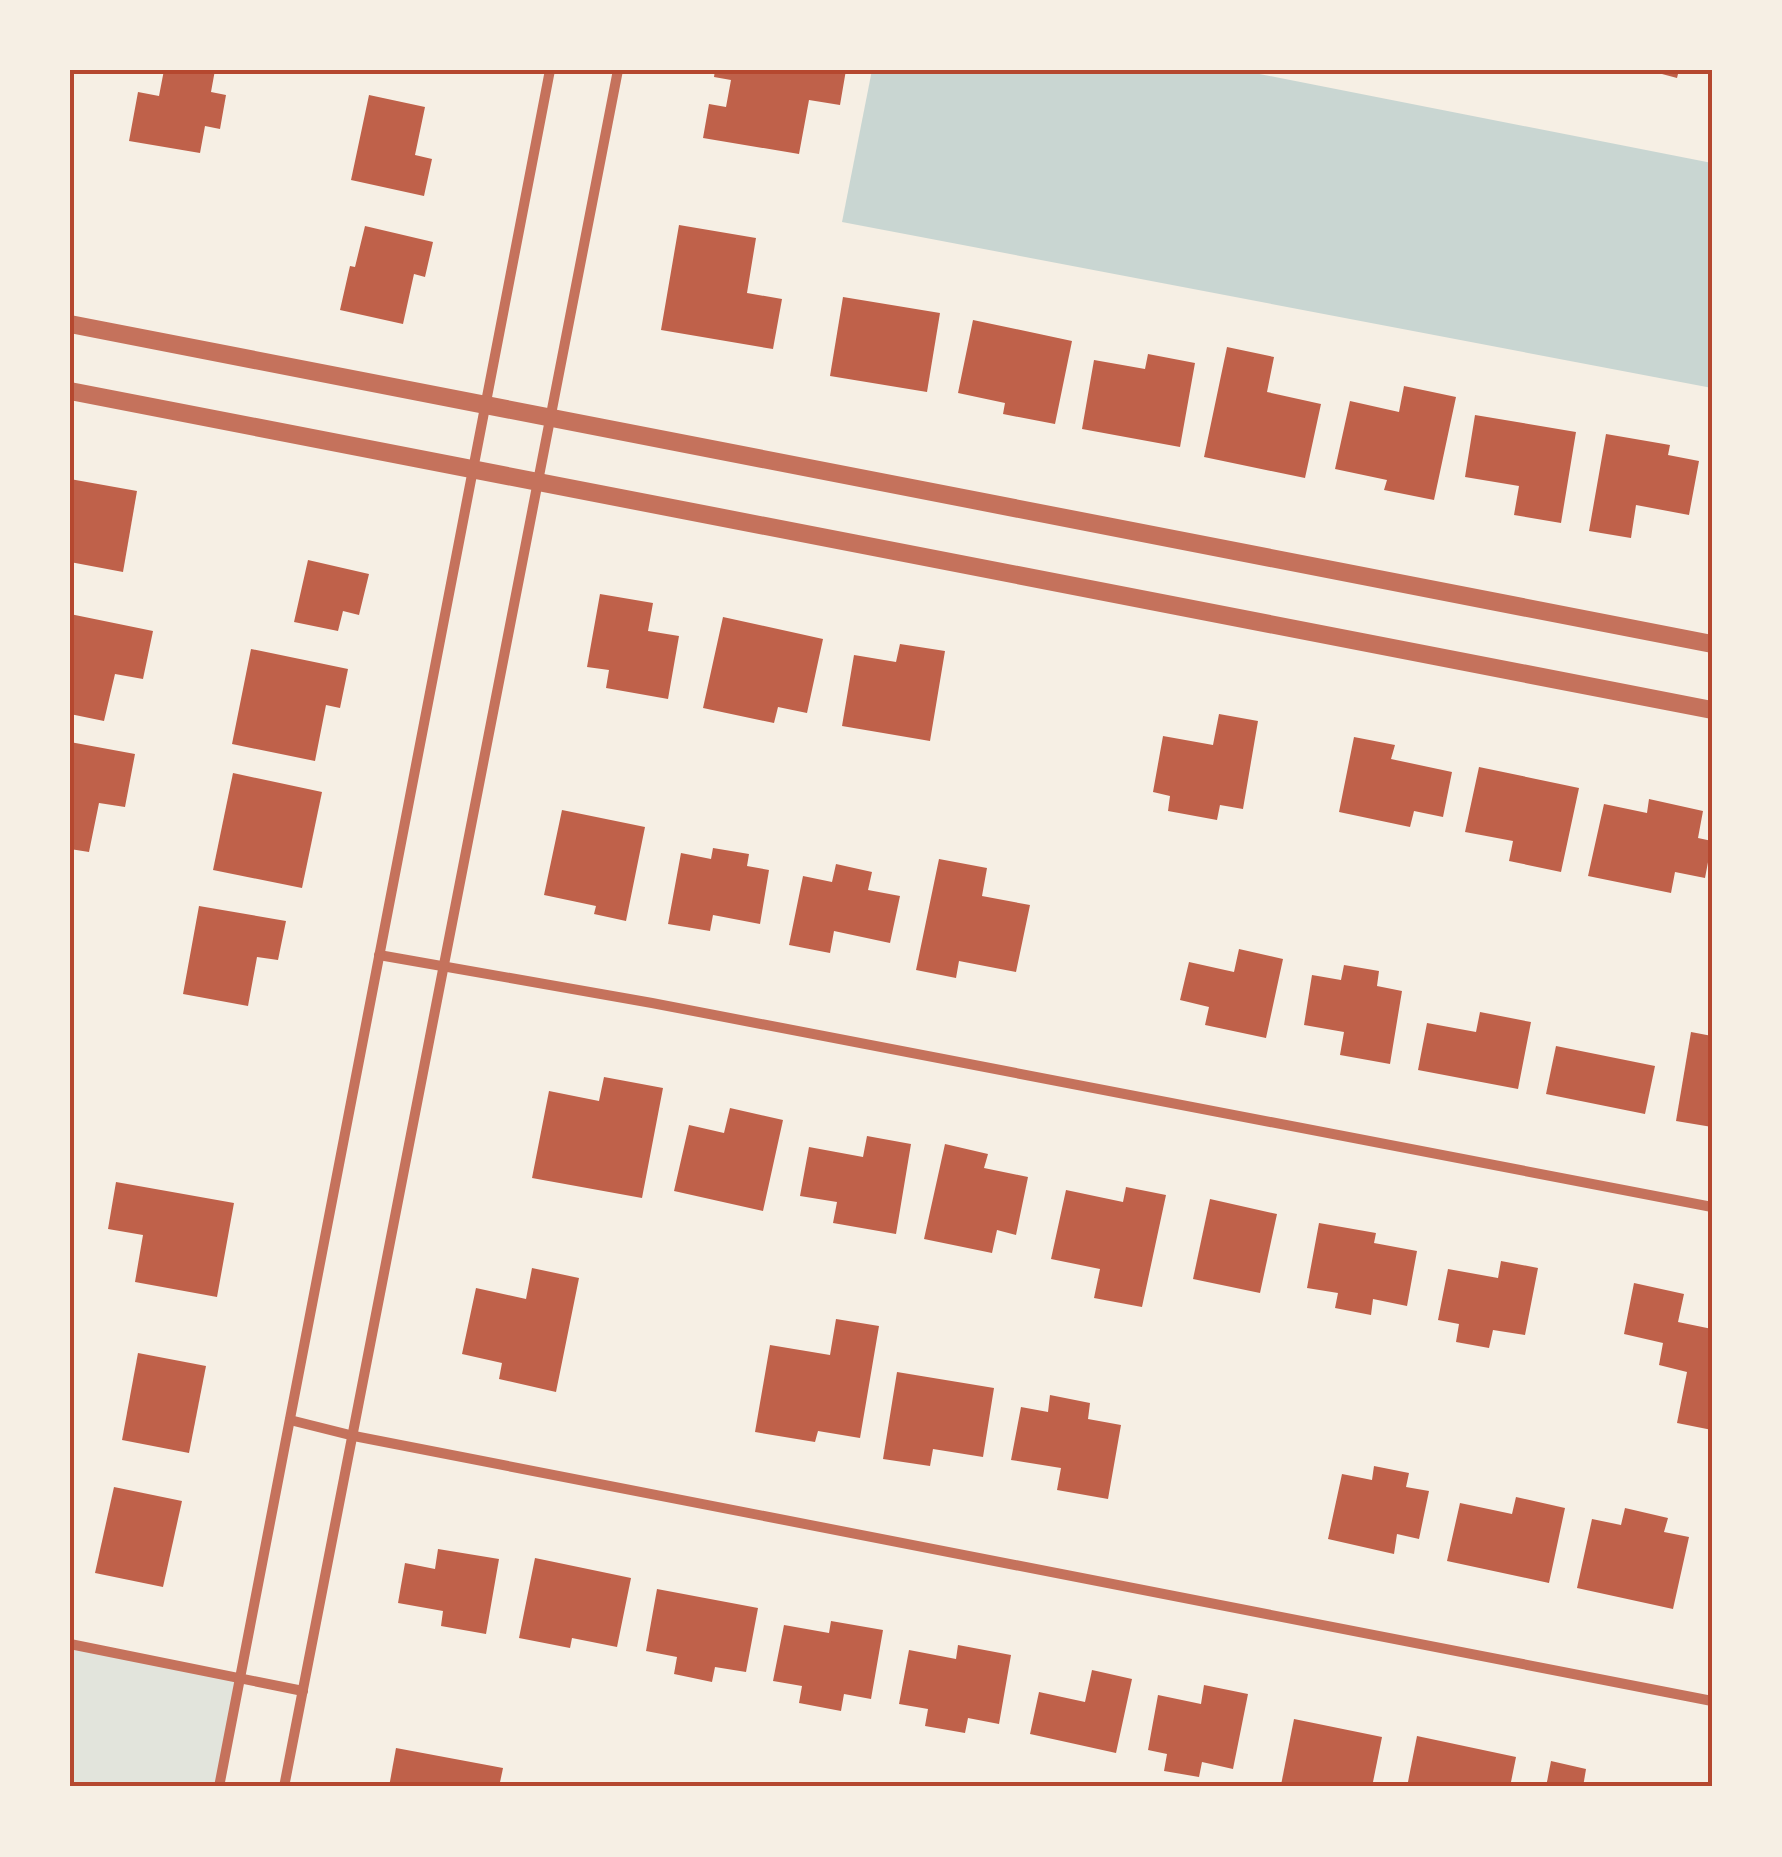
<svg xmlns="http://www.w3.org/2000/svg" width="1782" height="1857" font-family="Barlow,sans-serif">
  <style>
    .green { fill: #e2e4dc }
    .water { fill: #c9d6d2 }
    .building { fill: #bf614a }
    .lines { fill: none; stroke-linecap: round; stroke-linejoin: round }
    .minor { stroke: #c5725c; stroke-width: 10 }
    .tertiary { stroke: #c5725c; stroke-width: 18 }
    .neatline { fill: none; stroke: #b5482f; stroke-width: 4 }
  </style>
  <rect width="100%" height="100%" fill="#f6efe4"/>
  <path class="green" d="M70 1644 240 1678 218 1787H70Z"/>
  <path class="water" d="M872 70H1239L1712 163V388L842 222Z"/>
  <g class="building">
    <path d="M164 70H215L211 92 226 95 220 129 205 126 200 153 129 141 138 92 159 96Z"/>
    <path d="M715 70H846L840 105 809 100 799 154 703 138 709 104 726 107 731 80 714 77Z"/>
    <path d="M1647 70H1679L1677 78Z"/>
    <path d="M369 95 425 107 415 155 432 159 424 196 351 180Z"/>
    <path d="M679 225 756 238 747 293 782 299 773 349 661 330Z"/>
    <path d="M365 226 433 242 425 277 414 274 403 324 340 310 350 266 355 267Z"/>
    <path d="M843 297 940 313 927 392 830 376Z"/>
    <path d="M973 320 1072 341 1055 424 1003 414 1005 403 958 393Z"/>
    <path d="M1227 347 1274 357 1267 392 1321 404 1305 478 1204 457Z"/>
    <path d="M1148 354 1195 363 1180 447 1082 429 1094 360 1145 369Z"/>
    <path d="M1404 386 1456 397 1434 500 1384 490 1387 480 1335 469 1350 401 1399 412Z"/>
    <path d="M1475 415 1576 432 1561 523 1514 515 1519 486 1465 477Z"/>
    <path d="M1606 434 1670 445 1668 455 1699 461 1689 515 1636 505 1631 538 1589 531Z"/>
    <path d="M70 479 137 491 123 572 70 562Z"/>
    <path d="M308 560 369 574 359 615 343 611 338 631 294 622Z"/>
    <path d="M600 594 653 603 648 631 679 636 668 699 606 688 609 670 587 667Z"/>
    <path d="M70 614 153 631 143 679 115 674 104 721 70 714Z"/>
    <path d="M723 617 823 639 807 713 778 707 774 723 703 708Z"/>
    <path d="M900 644 945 651 930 741 842 726 854 655 896 662Z"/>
    <path d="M251 649 348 669 340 708 326 705 315 761 232 744Z"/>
    <path d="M1219 714 1258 721 1243 809 1220 805 1217 820 1168 811 1170 796 1153 792 1163 736 1213 745Z"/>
    <path d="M1354 737 1395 745 1391 759 1452 772 1443 817 1414 811 1410 827 1339 812Z"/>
    <path d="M70 742 135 754 125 807 99 803 89 852 70 849Z"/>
    <path d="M1479 767 1579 788 1561 872 1509 861 1513 841 1465 832Z"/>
    <path d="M233 773 322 792 302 888 213 870Z"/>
    <path d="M1649 799 1703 811 1698 838 1712 841 1705 878 1675 872 1671 893 1588 876 1604 804 1647 813Z"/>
    <path d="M562 810 645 827 626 921 594 914 596 906 544 895Z"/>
    <path d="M713 848 749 854 747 866 769 870 760 924 713 915 710 931 668 924 681 853 711 859Z"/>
    <path d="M939 859 987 868 982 896 1030 905 1016 972 959 961 956 978 916 970Z"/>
    <path d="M836 864 872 872 868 890 900 896 890 943 834 931 830 953 789 945 803 876 832 882Z"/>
    <path d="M199 906 286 921 278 960 257 957 248 1006 183 994Z"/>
    <path d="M1239 949 1283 959 1266 1038 1205 1025 1209 1007 1180 1000 1189 962 1234 972Z"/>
    <path d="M1344 965 1379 971 1377 986 1402 991 1390 1064 1340 1055 1344 1032 1304 1025 1312 975 1341 980Z"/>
    <path d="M1480 1012 1531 1022 1518 1089 1418 1070 1427 1023 1476 1032Z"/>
    <path d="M1691 1032 1712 1036V1127L1676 1121Z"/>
    <path d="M1556 1046 1655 1066 1645 1114 1546 1094Z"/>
    <path d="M604 1077 663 1088 642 1198 532 1178 549 1091 599 1101Z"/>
    <path d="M730 1108 783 1120 763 1211 674 1191 689 1125 724 1133Z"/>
    <path d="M867 1136 911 1144 896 1234 833 1223 837 1202 800 1196 809 1147 863 1157Z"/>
    <path d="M945 1144 988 1154 984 1168 1028 1177 1016 1235 997 1230 992 1253 924 1239Z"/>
    <path d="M116 1182 234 1203 217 1297 135 1282 143 1235 108 1229Z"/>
    <path d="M1126 1187 1166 1195 1142 1307 1094 1298 1100 1269 1051 1259 1066 1190 1123 1202Z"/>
    <path d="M1210 1199 1277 1214 1260 1293 1193 1279Z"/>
    <path d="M1319 1223 1376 1233 1374 1243 1417 1251 1407 1306 1373 1299 1371 1315 1335 1308 1338 1293 1307 1288Z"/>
    <path d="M1501 1261 1538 1268 1525 1335 1493 1330 1489 1348 1456 1342 1459 1324 1438 1320 1448 1269 1498 1278Z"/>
    <path d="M532 1268 579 1278 556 1392 499 1379 502 1363 462 1354 476 1288 526 1299Z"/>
    <path d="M1634 1283 1684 1294 1678 1322 1712 1329V1430L1677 1423 1687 1372 1659 1365 1663 1343 1624 1334Z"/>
    <path d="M836 1319 879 1326 860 1438 818 1431 815 1442 755 1432 770 1345 830 1355Z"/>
    <path d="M138 1353 206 1366 189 1453 122 1440Z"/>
    <path d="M897 1372 994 1388 983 1457 933 1449 930 1466 883 1459Z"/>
    <path d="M1050 1395 1090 1403 1088 1419 1121 1425 1108 1499 1057 1490 1061 1468 1011 1460 1021 1407 1048 1412Z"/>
    <path d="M1374 1466 1409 1473 1406 1487 1429 1491 1419 1539 1397 1534 1394 1554 1328 1539 1342 1474 1372 1480Z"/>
    <path d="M114 1487 182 1501 163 1587 95 1573Z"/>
    <path d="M1516 1497 1565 1508 1549 1583 1447 1561 1460 1503 1512 1514Z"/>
    <path d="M1625 1508 1668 1518 1664 1532 1689 1537 1673 1609 1577 1588 1592 1519 1621 1525Z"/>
    <path d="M438 1549 499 1559 486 1634 441 1626 443 1611 398 1603 405 1563 435 1569Z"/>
    <path d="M535 1558 631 1578 617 1647 572 1638 570 1648 519 1638Z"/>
    <path d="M657 1589 758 1608 746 1672 715 1667 712 1682 674 1674 677 1657 646 1651Z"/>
    <path d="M831 1621 883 1630 871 1699 844 1694 841 1711 799 1703 802 1686 773 1681 784 1625 829 1633Z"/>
    <path d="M958 1645 1011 1655 999 1724 968 1718 965 1733 925 1726 928 1709 899 1704 909 1650 956 1659Z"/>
    <path d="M1092 1670 1132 1679 1116 1753 1030 1734 1039 1692 1085 1702Z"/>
    <path d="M1204 1685 1248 1694 1233 1769 1202 1762 1199 1777 1164 1771 1167 1754 1148 1750 1158 1695 1201 1704Z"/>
    <path d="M1294 1719 1382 1737 1372 1787 1281 1785Z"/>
    <path d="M1417 1736 1516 1757 1510 1787H1407Z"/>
    <path d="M396 1748 503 1768 499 1787H389Z"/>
    <path d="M1551 1761 1586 1769 1583 1787H1546Z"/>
  </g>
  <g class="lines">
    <g class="minor">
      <path d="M379 955 652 1003 1712 1207"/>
      <path d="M290 1420 354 1436 1712 1701"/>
      <path d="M70 1644 303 1691"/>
      <path d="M219 1787 550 70"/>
      <path d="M284 1787 618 70"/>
    </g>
    <g class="tertiary">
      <path d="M70 324 1712 644"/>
      <path d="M70 391 1712 710"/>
    </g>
  </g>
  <rect width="1782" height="1857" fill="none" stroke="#f6efe4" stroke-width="145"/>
  <rect x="72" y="72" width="1638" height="1712" class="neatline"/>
</svg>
